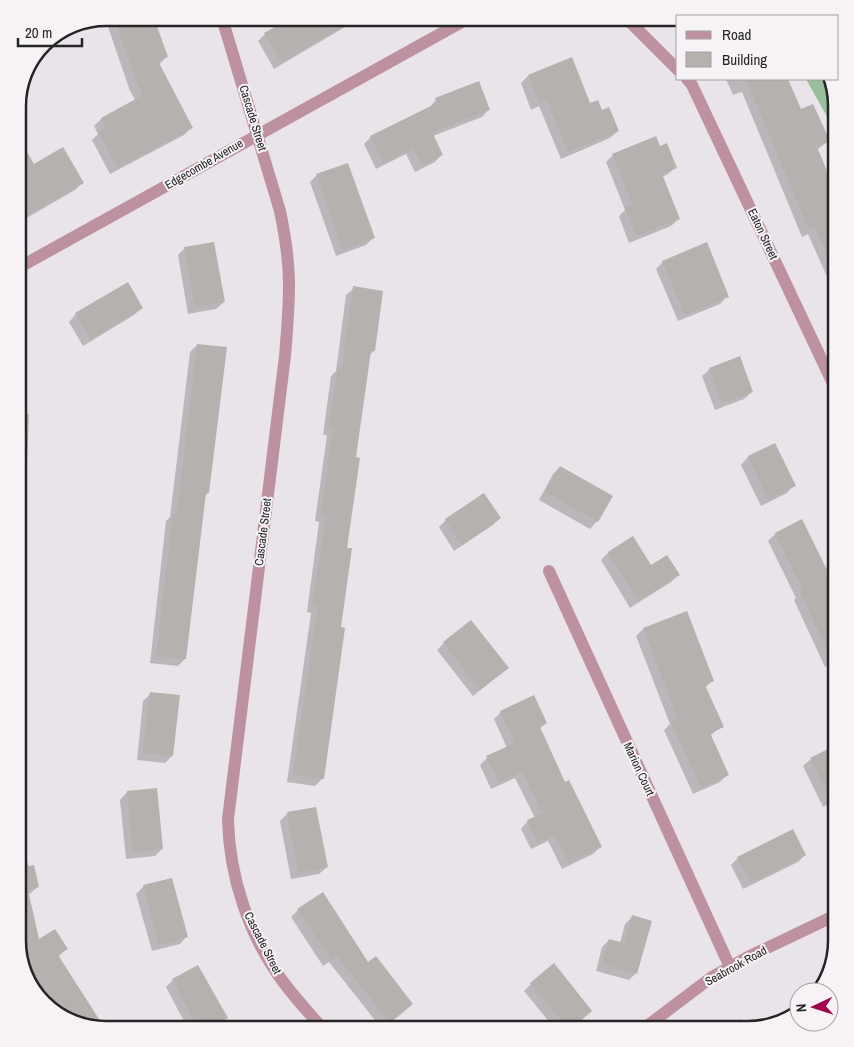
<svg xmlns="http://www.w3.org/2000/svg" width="854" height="1047" font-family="'Archivo Narrow',sans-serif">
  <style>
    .forest { fill: #97c09a }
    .shadow { fill: #0003 }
    .building { fill: #b6b0ae }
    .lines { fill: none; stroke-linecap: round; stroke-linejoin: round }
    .minor { stroke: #be91a1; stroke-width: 12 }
    .tertiary { stroke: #be91a1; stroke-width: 12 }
    .labels { text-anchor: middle; stroke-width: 4; stroke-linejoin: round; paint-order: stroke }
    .street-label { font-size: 12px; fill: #262526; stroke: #f6f2f6 }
    .rim { fill: none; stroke: #262526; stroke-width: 2.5 }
  </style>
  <rect width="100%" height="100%" fill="#e9e4e9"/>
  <path class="forest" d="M806 79H828L836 106V133Z"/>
  <g class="shadow">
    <path d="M114 18H153L166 57 159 65 191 128 184 135 110 174 92 140 98 134 94 126 101 119 136 101 130 91 107 24Z"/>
    <path d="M293 18H357L350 24 274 69 258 41 265 34Z"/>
    <path d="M528 76 602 112 618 131 610 138 561 159 539 106 531 110 521 83Z"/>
    <path d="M726 79H768L779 105 800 111 828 141 817 150 834 189 836 188V297L808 234 802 237 742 92 733 95Z"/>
    <path d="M436 100 489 109 482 117 433 136 442 154 435 162 415 172 406 154 376 169 364 144 371 137 429 108Z"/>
    <path d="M660 148 676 167 668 174 662 177 679 219 671 226 629 243 619 216 625 210 606 162 613 155Z"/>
    <path d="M26 152 33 166 82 183 75 190 18 223V157Z"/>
    <path d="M317 175 373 238 366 245 336 256 310 182Z"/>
    <path d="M185 248 224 302 216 309 188 314 178 255Z"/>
    <path d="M663 262 727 296 720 304 678 321 656 269Z"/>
    <path d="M354 288 374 351 369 355 355 458 340 628 322 779 315 786 287 782 311 613 307 612 319 522 315 521 327 435H323L331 376 336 371 346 295Z"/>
    <path d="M142 308 134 315 83 346 69 322 76 314Z"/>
    <path d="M197 345 208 493 204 497 185 659 178 666 150 663 166 521 170 517 190 352Z"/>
    <path d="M710 369 752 392 744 399 715 410 702 376Z"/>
    <path d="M18 400 20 414H29L27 463 20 470H18Z"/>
    <path d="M775 444 794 485 787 493 761 506 741 465 748 457Z"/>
    <path d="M560 467 597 521 590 529 539 500 553 474Z"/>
    <path d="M500 518 493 525 454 551 439 527 446 520Z"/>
    <path d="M18 523H21L18 572Z"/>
    <path d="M775 534 830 579 834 578 836 583V662L825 667 794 600 796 598 768 541Z"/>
    <path d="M633 538 651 567 678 575 671 582 630 608 601 560 608 553Z"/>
    <path d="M686 612 712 681 705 688 722 726 710 736 728 774 720 782 693 794 664 730 670 724 636 636 643 629Z"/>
    <path d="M444 643 507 668 473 696 437 650Z"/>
    <path d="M151 693 179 696 172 756 165 763 137 760 143 701Z"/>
    <path d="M501 712 546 723 539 729 565 783 600 847 593 854 562 869 548 841 531 849 521 829 528 821 535 818 515 778 491 789 480 765 487 758 507 748 494 719Z"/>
    <path d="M836 746V800L823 807 803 766 811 759Z"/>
    <path d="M156 789 162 849 155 856 126 859 120 800 127 792Z"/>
    <path d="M315 808 327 867 319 874 291 879 280 821 287 814Z"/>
    <path d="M18 832 29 867 38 887 28 895 38 941 66 949 58 957 105 1029 62 1018 33 990 18 941Z"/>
    <path d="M805 855 798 862 743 889 731 865 738 858Z"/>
    <path d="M171 879 187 936 180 944 152 951 136 894 143 887Z"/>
    <path d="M298 910 368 964 412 1004 382 1029 329 962 323 966 291 917Z"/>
    <path d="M632 917 636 973 629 980 596 971 602 947 609 940 620 943 625 924Z"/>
    <path d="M173 980 226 1018 219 1025 212 1029H188L166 987Z"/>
    <path d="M531 984 583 1018 569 1029H555L524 991Z"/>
    <path d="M740 1019 748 1029H727Z"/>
  </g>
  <g class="building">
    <path d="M114 18H154L168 57 158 61 193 128 118 168 98 132 106 128 101 118 143 95 137 83Z"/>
    <path d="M291 18H359L281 62 264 33Z"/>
    <path d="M572 57 590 103 598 100 602 110 609 107 619 131 568 152 547 100 539 103 528 75Z"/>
    <path d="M746 79H788L801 109 813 104 830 141 817 147 836 192V274L815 228 809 230Z"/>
    <path d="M479 81 490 110 432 132 443 155 422 165 413 148 383 163 370 136 437 103 435 98Z"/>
    <path d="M18 136 34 164 63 147 84 183 18 221Z"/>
    <path d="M656 136 660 146 667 143 677 168 662 174 680 219 636 236 625 208 633 205 612 154Z"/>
    <path d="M348 163 375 238 343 250 316 174Z"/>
    <path d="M214 242 225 302 195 307 184 247Z"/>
    <path d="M707 242 729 297 685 315 662 261Z"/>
    <path d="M128 282 143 308 91 339 75 313Z"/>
    <path d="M353 286 383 291 375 351H371L356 457 360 458 347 548H352L341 627 345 628 324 779 293 775 318 606 313 605 326 515 321 514 333 428H329L338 367 342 368Z"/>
    <path d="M197 344 227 347 209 493H206L186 659 156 656 173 513H177Z"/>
    <path d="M740 356 753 392 722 403 709 368Z"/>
    <path d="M775 443 796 486 768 499 748 456Z"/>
    <path d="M560 466 613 496 598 522 545 492Z"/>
    <path d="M484 493 501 518 462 545 445 519Z"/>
    <path d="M802 519 831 578 836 575V670L800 591 803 590 775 533Z"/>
    <path d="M633 536 651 565 667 555 680 575 638 601 608 552Z"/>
    <path d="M687 611 714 681 705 685 724 727 710 733 729 775 701 788 671 721 678 718 643 628Z"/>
    <path d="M471 620 509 668 480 690 443 642Z"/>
    <path d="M150 692 180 695 173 756 143 753Z"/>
    <path d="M534 695 547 723 540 727 565 782 569 780 602 847 569 863 555 835 538 843 527 820 543 813 522 771 499 782 486 756 515 743 500 711Z"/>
    <path d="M836 745V812L810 758Z"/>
    <path d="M157 788 163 849 133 852 127 791Z"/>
    <path d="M316 807 328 867 298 873 287 812Z"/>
    <path d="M793 829 806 855 751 883 737 857Z"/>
    <path d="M34 865 39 887 28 890 39 939 55 929 68 949 58 955 106 1030 62 1018 33 990 18 941V868Z"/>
    <path d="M172 878 188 937 159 945 143 885Z"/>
    <path d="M323 892 368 962 376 956 413 1004 390 1023 337 956 331 960 297 909Z"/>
    <path d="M632 915 652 921 637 974 602 964 609 939 624 943Z"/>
    <path d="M554 963 592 1011 570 1030 530 983Z"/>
    <path d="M198 965 228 1018 208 1030H199L172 979Z"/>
  </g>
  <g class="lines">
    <g class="minor">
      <path d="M222 18 280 211C285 235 289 260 289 285 289 309 287 332 285 356L228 819C229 876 249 937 284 983 296 999 310 1014 323 1029"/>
      <path d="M626 18 678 70"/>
      <path d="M687 79 692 85 836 390"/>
      <path d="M18 268 469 18"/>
      <path d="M549 571 730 967"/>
    </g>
    <path class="tertiary" d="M643 1029 712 977 748 957 836 915"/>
  </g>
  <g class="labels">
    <g class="street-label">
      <text transform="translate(253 118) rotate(73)" y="4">Cascade Street</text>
      <text transform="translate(204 164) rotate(-30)" y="4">Edgecombe Avenue</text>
      <text transform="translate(763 234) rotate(65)" y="4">Eaton Street</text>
      <text transform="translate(263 532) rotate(-83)" y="4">Cascade Street</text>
      <text transform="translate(639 769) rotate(65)" y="4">Marion Court</text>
      <text transform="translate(263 943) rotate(63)" y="4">Cascade Street</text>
      <text transform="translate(736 966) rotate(-29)" y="4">Seabrook Road</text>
    </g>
  </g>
  <path d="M0 0H854V1047H0ZM106 26H748A80 80 0 0 1 828 106V941A80 80 0 0 1 748 1021H106A80 80 0 0 1 26 941V106A80 80 0 0 1 106 26Z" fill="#f6f2f6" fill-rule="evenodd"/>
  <path class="rim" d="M106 26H748A80 80 0 0 1 828 106V941A80 80 0 0 1 748 1021H106A80 80 0 0 1 26 941V106A80 80 0 0 1 106 26Z"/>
  <rect x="676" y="15" width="162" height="65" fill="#f6f2f6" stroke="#a3a0a3"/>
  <rect x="686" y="31" width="25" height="8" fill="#be91a1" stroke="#a3a0a3"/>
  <text x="722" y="40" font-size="15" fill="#262526">Road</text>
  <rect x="686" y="52" width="25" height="15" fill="#b6b0ae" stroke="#a3a0a3"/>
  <text x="722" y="65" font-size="15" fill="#262526">Building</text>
  <g transform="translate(814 1007) rotate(266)"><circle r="24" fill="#f6f2f6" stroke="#a3a0a3"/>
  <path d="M0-4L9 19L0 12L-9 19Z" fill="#9f044a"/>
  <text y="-8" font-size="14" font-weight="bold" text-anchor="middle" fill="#262526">N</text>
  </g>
  <path d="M18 38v8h64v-8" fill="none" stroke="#262526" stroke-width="2.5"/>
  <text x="25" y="38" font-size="15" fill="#262526" stroke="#f6f2f6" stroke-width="4" paint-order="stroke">20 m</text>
</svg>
